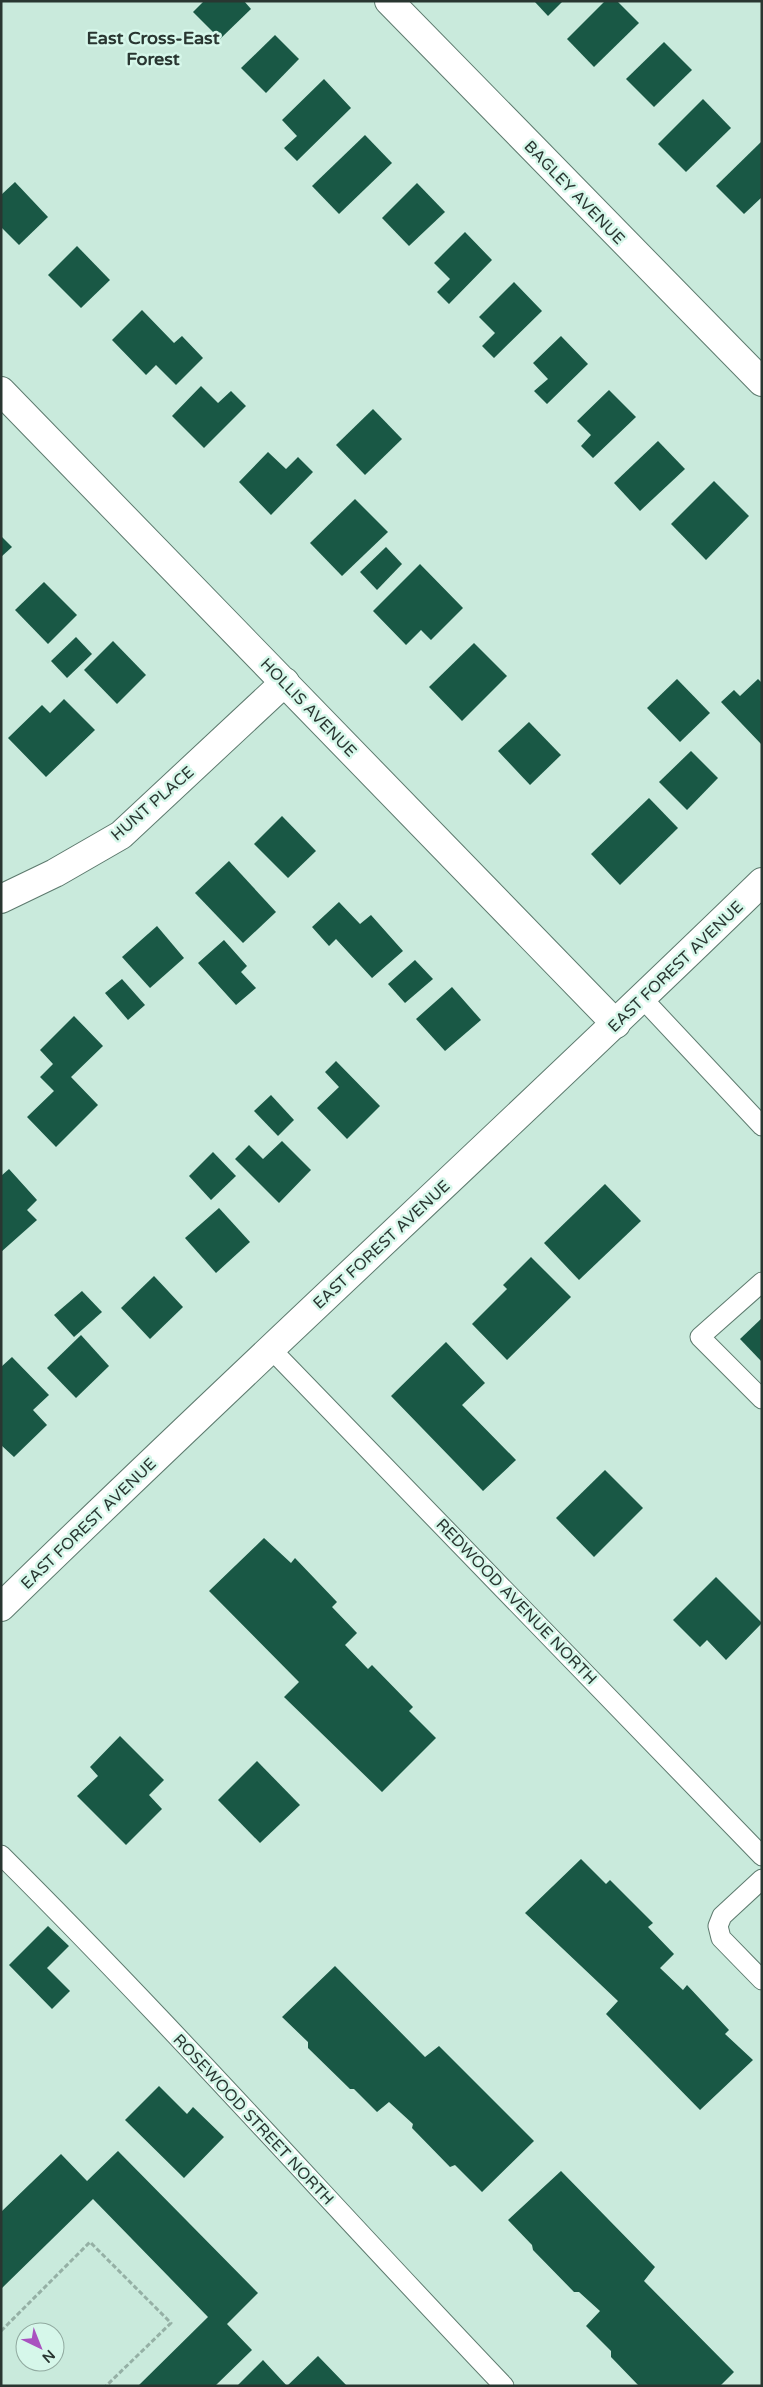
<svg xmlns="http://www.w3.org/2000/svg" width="763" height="2387" font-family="'Varela Round',sans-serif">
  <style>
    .building { fill: #195845 }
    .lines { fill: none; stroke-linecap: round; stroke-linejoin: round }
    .lane-casing { stroke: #5d7a6e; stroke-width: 21 }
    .street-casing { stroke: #5d7a6e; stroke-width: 30 }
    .secondary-casing { stroke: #5d7a6e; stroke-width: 30 }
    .path { stroke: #95b0a5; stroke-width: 3; stroke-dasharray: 5 2.5; stroke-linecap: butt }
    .lane { stroke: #fff; stroke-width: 19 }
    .street { stroke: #fff; stroke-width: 28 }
    .secondary { stroke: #fff; stroke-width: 28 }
    .labels { text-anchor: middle; stroke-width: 5; stroke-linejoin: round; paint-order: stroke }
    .street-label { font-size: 16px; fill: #293631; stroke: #d6f7ea }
    .neighbourhood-label { font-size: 18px; font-weight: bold; fill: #293631; stroke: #d6f7ea }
  </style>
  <rect width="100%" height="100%" fill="#c9eadc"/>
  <g class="building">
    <path d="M204 1H244L251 9 220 39 193 12Z"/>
    <path d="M534 1H563L548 16Z"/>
    <path d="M605 1H617L639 23 594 67 567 39Z"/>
    <path d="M275 35 299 59 266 93 241 68Z"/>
    <path d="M664 42 692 70 654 107 626 79Z"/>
    <path d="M324 79 351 108 297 161 284 148 297 136 282 120Z"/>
    <path d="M703 99 731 128 686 172 658 144Z"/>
    <path d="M365 135 392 163 339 214 312 186Z"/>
    <path d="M762 141V197L744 214 716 186Z"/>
    <path d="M15 182 48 217 19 245 1 227V195Z"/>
    <path d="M417 183 445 212 409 246 382 218Z"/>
    <path d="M465 232 492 260 449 304 437 292 450 279 434 263Z"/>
    <path d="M77 246 110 280 81 308 48 275Z"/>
    <path d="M514 282 542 311 494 358 482 346 495 333 479 317Z"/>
    <path d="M142 310 174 343 182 336 203 358 176 385 156 365 146 375 112 340Z"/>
    <path d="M561 336 588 364 547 404 534 391 548 379 533 363Z"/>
    <path d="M201 386 218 403 231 391 246 406 204 448 172 416Z"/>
    <path d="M609 390 636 417 593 458 581 446 591 435 577 421Z"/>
    <path d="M373 409 402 439 365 475 336 445Z"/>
    <path d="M658 441 685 469 640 511 614 483Z"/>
    <path d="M268 452 286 469 298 457 313 472 271 515 239 482Z"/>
    <path d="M714 481 749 516 706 560 671 524Z"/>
    <path d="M355 499 388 532 342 576 310 543Z"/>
    <path d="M1 536 12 547 1 557Z"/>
    <path d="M386 547 402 564 377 590 360 572Z"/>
    <path d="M420 564 463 608 431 640 421 630 406 645 373 611Z"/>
    <path d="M44 582 77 615 48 644 15 610Z"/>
    <path d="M76 637 92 654 67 678 51 661Z"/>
    <path d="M113 641 146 675 117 704 84 670Z"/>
    <path d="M474 643 507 676 462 721 429 687Z"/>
    <path d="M677 679 710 713 680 742 647 708Z"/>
    <path d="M758 679 762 683V745L721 702 734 690 740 696Z"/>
    <path d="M64 699 95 730 46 777 8 738 42 705 50 713Z"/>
    <path d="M529 722 561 755 530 785 498 751Z"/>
    <path d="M691 751 718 778 687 810 659 782Z"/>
    <path d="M649 798 678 828 620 885 591 854Z"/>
    <path d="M282 816 316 851 288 878 254 844Z"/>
    <path d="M229 861 276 912 243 943 195 893Z"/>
    <path d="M339 902 360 924 371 915 403 951 372 978 336 939 329 946 312 927Z"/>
    <path d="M157 926 184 958 150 988 122 957Z"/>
    <path d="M224 940 247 966 241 972 256 988 236 1005 198 963Z"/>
    <path d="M415 960 433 979 405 1003 388 984Z"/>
    <path d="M122 979 145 1005 128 1020 105 993Z"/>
    <path d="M452 987 481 1020 445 1051 416 1019Z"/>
    <path d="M74 1016 103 1046 71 1077 98 1105 56 1147 27 1117 54 1091 40 1077 53 1064 40 1050Z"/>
    <path d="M336 1061 380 1106 347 1139 317 1108 339 1087 325 1072Z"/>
    <path d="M271 1095 294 1120 278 1136 254 1111Z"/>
    <path d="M282 1141 311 1170 279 1203 235 1159 249 1145 263 1159Z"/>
    <path d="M213 1152 236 1176 211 1200 189 1176Z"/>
    <path d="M9 1169 37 1200 27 1210 37 1220 1 1252V1176Z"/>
    <path d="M605 1184 641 1221 579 1280 544 1243Z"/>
    <path d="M219 1208 250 1242 216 1273 185 1238Z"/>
    <path d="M531 1257 571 1297 507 1360 472 1324 507 1289 503 1285Z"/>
    <path d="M154 1276 183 1307 150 1339 121 1308Z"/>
    <path d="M82 1291 102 1312 74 1337 54 1315Z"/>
    <path d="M762 1318V1362L740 1339Z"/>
    <path d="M81 1335 109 1366 76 1398 47 1368Z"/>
    <path d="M446 1342 485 1383 462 1405 516 1460 483 1491 391 1396Z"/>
    <path d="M12 1357 49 1395 33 1410 47 1425 14 1457 1 1445V1367Z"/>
    <path d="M605 1470 643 1508 594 1557 556 1518Z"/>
    <path d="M264 1538 291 1563 295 1558 337 1602 332 1607 357 1633 345 1645 368 1669 372 1665 413 1707 409 1711 436 1738 382 1792 284 1697 299 1682 209 1591Z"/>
    <path d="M716 1577 762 1623 726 1660 707 1640 700 1647 673 1620Z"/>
    <path d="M120 1736 164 1780 149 1795 162 1809 126 1845 77 1796 98 1776 90 1767Z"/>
    <path d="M257 1761 300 1805 260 1843 218 1800Z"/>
    <path d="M581 1859 606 1884 610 1880 653 1923 648 1927 674 1954 660 1968 683 1990 687 1985 729 2030 725 2034 753 2060 700 2110 606 2014 618 2001 525 1913Z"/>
    <path d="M48 1926 69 1946 47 1968 70 1991 52 2009 9 1965Z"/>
    <path d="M335 1966 425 2057 439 2046 534 2141 482 2192 455 2165 450 2167 412 2128 413 2124 389 2102 377 2112 354 2089H350L308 2048V2042L282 2017Z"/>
    <path d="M159 2086 187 2114 193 2107 224 2137 184 2178 125 2120Z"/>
    <path d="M118 2151 258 2293 227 2324 252 2350 215 2386H138L208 2317 93 2199 1 2289V2212L61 2154 87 2181Z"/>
    <path d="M561 2171 655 2267 644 2281 734 2372 720 2386H639L611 2357V2351L586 2326 600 2311 579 2292H574L533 2250 532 2245 508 2220Z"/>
    <path d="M318 2356 347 2386H237L263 2360 287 2386Z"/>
  </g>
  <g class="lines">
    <g class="lane-casing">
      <g id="lane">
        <path d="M642 998 762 1126"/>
        <path d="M762 1282 700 1337 762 1399"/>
        <path d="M270 1348 762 1856"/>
        <path d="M1 1855C174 2027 336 2210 504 2386"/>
        <path d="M762 1879 722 1916 718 1926 721 1938 762 1980"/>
      </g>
    </g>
    <g class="street-casing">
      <g id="street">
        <path d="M389 1 762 382"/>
        <path d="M1 391 616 1024"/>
        <path d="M1 899 55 873 121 835 285 682"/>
      </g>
    </g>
    <g class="secondary-casing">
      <path id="secondary" d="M1 1607C252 1362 511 1126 762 882"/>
    </g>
    <path class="path" d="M1 2331 90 2242 171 2323 106 2386"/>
    <use href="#lane" class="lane"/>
    <use href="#street" class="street"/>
    <use href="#secondary" class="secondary"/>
  </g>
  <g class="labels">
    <g class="street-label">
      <text transform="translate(575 192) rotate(46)" y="6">BAGLEY AVENUE</text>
      <text transform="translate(309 707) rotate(46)" y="6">HOLLIS AVENUE</text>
      <text transform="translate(152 803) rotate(-41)" y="6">HUNT PLACE</text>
      <text transform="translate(675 966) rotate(-44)" y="6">EAST FOREST AVENUE</text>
      <text transform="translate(381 1244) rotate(-43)" y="6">EAST FOREST AVENUE</text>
      <text transform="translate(88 1523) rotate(-44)" y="6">EAST FOREST AVENUE</text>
      <text transform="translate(517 1601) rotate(46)" y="6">REDWOOD AVENUE NORTH</text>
      <text transform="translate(254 2119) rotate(47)" y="6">ROSEWOOD STREET NORTH</text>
    </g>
    <g class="neighbourhood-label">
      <text x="153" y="44">East Cross-East<tspan x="153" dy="21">Forest</tspan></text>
    </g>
  </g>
  <rect width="763" height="2387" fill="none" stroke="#293631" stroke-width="5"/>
  <g transform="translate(40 2347) rotate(137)"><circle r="24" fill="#d6f7ea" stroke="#91aaa0"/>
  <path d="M0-4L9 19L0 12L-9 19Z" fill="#a952c0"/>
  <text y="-8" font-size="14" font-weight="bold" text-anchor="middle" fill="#293631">N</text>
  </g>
</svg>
